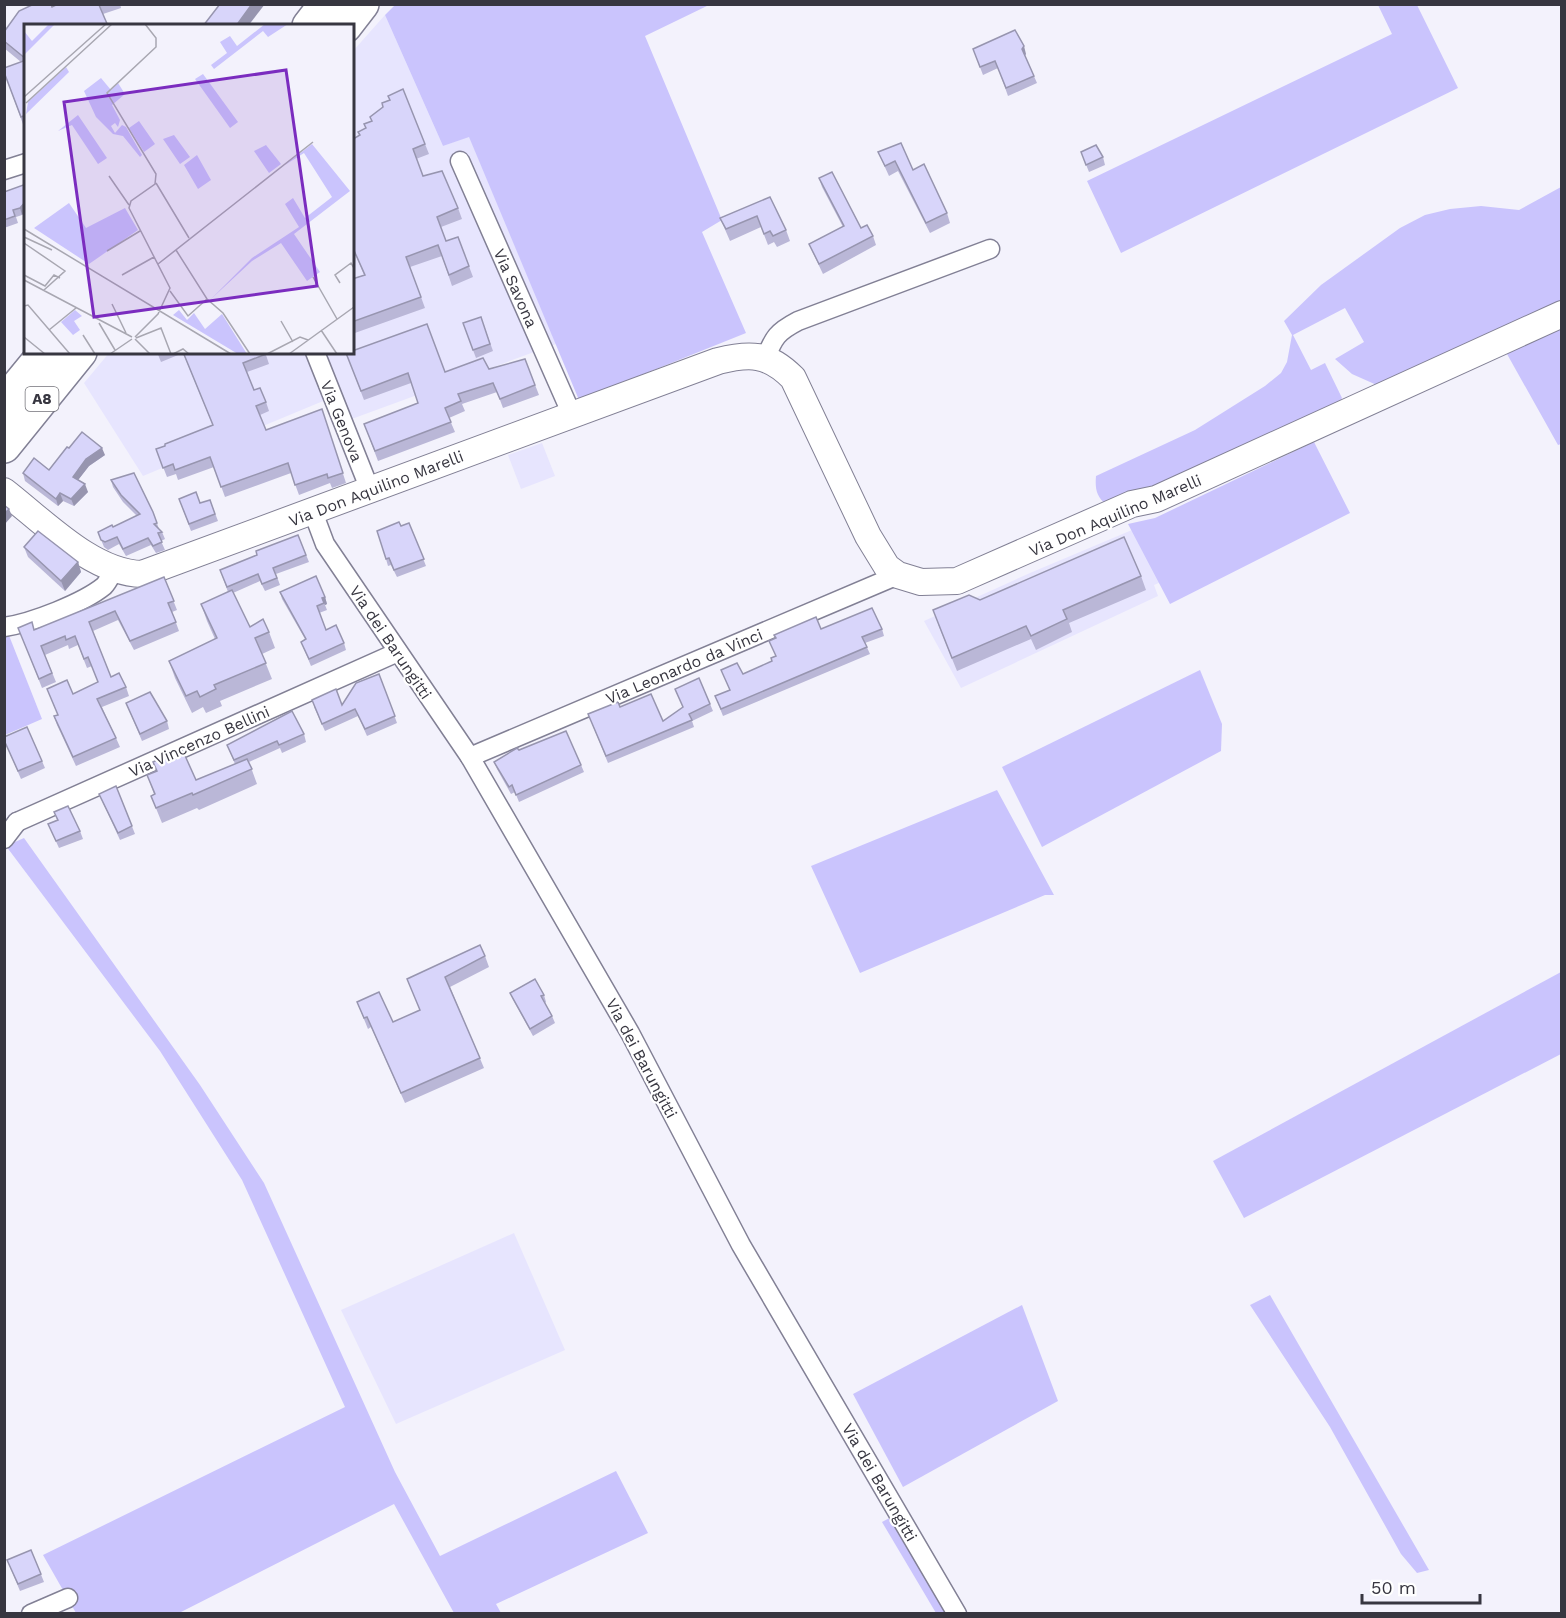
<svg xmlns="http://www.w3.org/2000/svg" width="1566" height="1618" font-family="'Work Sans',sans-serif">
  <style>
    .built { fill: #e7e5fe }
    .green { fill: #cac4fd }
    .lines { fill: none; stroke-linecap: round; stroke-linejoin: round }
    .street-casing { stroke: #828095; stroke-width: 21 }
    .secondary-casing { stroke: #828095; stroke-width: 28 }
    .highway-casing { stroke: #828095; stroke-width: 36 }
    .street { stroke: #fff; stroke-width: 18 }
    .secondary { stroke: #fff; stroke-width: 26 }
    .highway { stroke: #fff; stroke-width: 33 }
    .wall { fill: #bab7d7 }
    .shaded-wall { fill: #9795af }
    .building { fill: #d8d5fa; stroke: #9795af; stroke-width: 1.5 }
    .labels { text-anchor: middle; stroke-width: 4.5; stroke-linejoin: round; paint-order: stroke }
    .shield { fill: #fff; stroke: #737279; stroke-width: 1.5 }
    .shield-label { font-size: 15px; font-weight: bold; fill: #373640 }
    .street-label { font-size: 16px; fill: #373640; stroke: #fff }
    .inset-road { fill: none; stroke: #a8a7b1; stroke-width: 1.5 }
    .view { fill: #7b2cbf; fill-opacity: 0.15; stroke: #7b2cbf; stroke-width: 3 }
    .inset-edge { fill: none; stroke: #373640; stroke-width: 3 }
  </style>
  <rect width="100%" height="100%" fill="#f3f2fc"/>
  <g class="built">
    <path d="M385 15 443 146 469 136 556 344 338 424 328 399 143 476 84 383 109 353 352 352 353 51Z"/>
    <path d="M542 443 555 476 521 489 508 455Z"/>
    <path d="M1132 530 1161 582 1154 585 1158 596 961 688 924 621 1030 573Z"/>
    <path d="M514 1233 565 1350 396 1424 341 1310Z"/>
  </g>
  <g class="green">
    <path d="M396 4 709 5 645 36 722 220 702 232 746 333 579 400 469 137 443 146 385 15Z"/>
    <path d="M1378 5H1417L1458 88 1121 253 1087 181 1392 34Z"/>
    <path d="M1561 187V444L1558 445 1507 354 1495 338 1379 386 1352 374 1335 359 1364 342 1345 308 1293 335 1311 370 1325 363 1342 398 1339 403 1231 457 1107 505C1096 497 1095 488 1096 476L1195 430 1265 386 1281 373 1287 362 1292 335 1284 321 1321 285 1400 228 1425 215 1450 209 1481 206 1519 210Z"/>
    <path d="M1314 442 1350 513 1170 604 1128 524 1155 518Z"/>
    <path d="M8 633 42 719 5 735 4 634Z"/>
    <path d="M1200 670 1222 724 1221 751 1042 847 1002 767Z"/>
    <path d="M997 790 1054 895H1045L860 973 811 866Z"/>
    <path d="M24 838 200 1085 264 1183 395 1472 440 1556 616 1471 648 1533 496 1604 501 1613H454L394 1504 179 1613H76L43 1555 345 1407 242 1180 160 1051 6 846Z"/>
    <path d="M1561 972V1054L1244 1218 1213 1161Z"/>
    <path d="M1270 1295 1429 1570 1417 1573 1401 1554 1330 1427 1250 1305Z"/>
    <path d="M1022 1305 1058 1401 903 1487 853 1394Z"/>
    <path d="M897 1514 954 1613H936L882 1522Z"/>
  </g>
  <g class="lines">
    <g class="street-casing">
      <g id="street">
        <path d="M460 161 572 415"/>
        <path d="M4 170 26 163"/>
        <path d="M315 352 370 490"/>
        <path d="M765 359C774 337 777 332 798 321L990 249"/>
        <path d="M313 512 325 544 470 757 630 1033 741 1245 957 1614"/>
        <path d="M4 627C32 623 83 603 104 586 108 582 111 575 114 570"/>
        <path d="M470 757 898 575"/>
        <path d="M17 822 398 652"/>
        <path d="M4 839 17 822"/>
        <path d="M31 1614 68 1598"/>
      </g>
    </g>
    <g class="secondary-casing">
      <path id="secondary" d="M4 491C43 521 92 573 142 574L718 361C750 353 768 353 793 378L868 536 887 567 898 575 921 582 957 581 1132 504 1156 499 1562 314"/>
    </g>
    <g class="highway-casing">
      <g id="highway">
        <path d="M309 26 326 4"/>
        <path d="M345 26 362 4"/>
        <path d="M4 403 46 352"/>
        <path d="M4 446 80 352"/>
      </g>
    </g>
    <use href="#street" class="street"/>
    <use href="#secondary" class="secondary"/>
    <use href="#highway" class="highway"/>
  </g>
  <g class="wall">
    <path d="M58 4H120L121 8 103 14 26 26V126L24 127 4 72 21 62 4 48V32Z"/>
    <path d="M973 49 1026 54 1025 56 1037 83 1008 96 998 68 983 75Z"/>
    <path d="M364 124 425 144 429 154 416 159 423 176 458 208 462 219 441 227 446 241 458 237 473 277 452 286 442 256 410 267 425 308 352 334V279L364 275 356 256 352 258V143L366 129Z"/>
    <path d="M878 152 913 170 947 213 950 223 930 233 898 171 889 176Z"/>
    <path d="M1081 152 1103 157 1105 165 1089 172Z"/>
    <path d="M819 178 861 228 873 236 876 245 823 274 813 253 809 244 843 227 822 187Z"/>
    <path d="M26 184V211L22 215 16 217 18 223 4 228V192Z"/>
    <path d="M770 197 786 230 790 241 777 247 774 242 768 245 761 227 730 241 720 218Z"/>
    <path d="M481 317 493 351 476 358 463 323Z"/>
    <path d="M157 352H265L269 364 247 372 254 390 266 402 269 411 260 415 266 430 325 418 346 483 332 488 330 483 299 495 291 473 225 497 214 467 178 480 176 474 167 477 156 449 213 426 183 353 161 362Z"/>
    <path d="M346 353 445 372 489 369 525 359 539 395 503 408 497 392 462 404 465 411 449 418 455 432 378 461 364 424 418 403 411 383 364 400Z"/>
    <path d="M69 448 105 455 89 466 78 480 88 492 74 506 63 501 58 506 25 481 23 473 49 470Z"/>
    <path d="M111 480 153 512 159 529 162 532 165 539 161 541 165 550 156 553 151 545 126 556 119 544 108 550 104 547 98 532 113 527 137 516 123 502 113 487Z"/>
    <path d="M179 499 200 503 210 500 218 521 191 531Z"/>
    <path d="M409 523 426 566 397 577 391 565 388 566 386 559 401 526Z"/>
    <path d="M298 535 309 562 276 574 280 585 265 591 260 581 233 593 250 627 269 632 275 648 262 654 272 679 220 701 222 706 206 713 203 707 192 713 175 678 169 661 215 639 207 621 201 604 228 592 220 570 257 555Z"/>
    <path d="M24 547 78 562 81 572 65 591 28 557Z"/>
    <path d="M1141 576 1146 590 1069 623 1072 632 1036 650 1031 639 957 671 938 624 980 600Z"/>
    <path d="M164 577 177 610 172 612 179 631 134 650 118 620 93 631 111 677 126 687 129 696 102 707 116 738 120 747 76 766 57 725 54 716 58 715 47 689 73 694 98 682 92 666 87 668 78 645 69 649 68 645 45 655 56 682 42 688 22 637 34 630Z"/>
    <path d="M280 592 325 597 327 604 325 605 327 610 319 613 326 630 344 643 346 650 311 666 301 642 305 639 282 599Z"/>
    <path d="M821 629H882L884 636 865 643 870 654 723 716 715 696 730 690 721 670 743 674 772 661 776 656V638Z"/>
    <path d="M379 674 397 723 367 736 358 716 325 731 314 707 342 705Z"/>
    <path d="M126 703 167 721 169 729 142 741Z"/>
    <path d="M710 704 713 711 692 721 694 727 608 763 588 714 620 707 663 721Z"/>
    <path d="M304 734 306 742 282 753 280 748 249 762 257 784 199 810 197 808 162 823 151 796 154 794 147 775 156 771 153 762 196 780 235 764 227 745Z"/>
    <path d="M4 740 42 761 45 768 21 779Z"/>
    <path d="M519 750 581 765 584 772 519 802 515 792 511 794 497 769 494 762Z"/>
    <path d="M116 786 135 834 120 840 99 794Z"/>
    <path d="M54 812 80 831 83 839 59 848 48 824 57 820Z"/>
    <path d="M485 956 489 967 450 987 484 1068 405 1103 371 1027 368 1029 357 1002 393 1022 420 1010 407 979Z"/>
    <path d="M510 993 544 995 546 1002 545 1003 552 1016 555 1023 533 1036 513 1000Z"/>
    <path d="M31 1550 44 1582 20 1591 10 1567Z"/>
  </g>
  <g class="shaded-wall">
    <path d="M252 4H265L248 26H236Z"/>
    <path d="M1024 46 1026 54 1024 56 1022 49Z"/>
    <path d="M26 201V211L22 215 20 208Z"/>
    <path d="M102 448 105 455 89 466 75 484 73 477 86 459Z"/>
    <path d="M85 484 88 492 74 506 71 499Z"/>
    <path d="M60 493 63 501 58 506 56 499Z"/>
    <path d="M9 509 12 516 4 525V514Z"/>
    <path d="M78 562 81 572 65 591 61 581Z"/>
    <path d="M325 597 327 604 325 605 322 598Z"/>
  </g>
  <g class="building">
    <path d="M34 4H51L52 7 58 4H100L99 5 108 26H26V59L4 41V32L19 11Z"/>
    <path d="M220 4H252L236 26H203Z"/>
    <path d="M1015 30 1024 46 1022 49 1034 76 1006 88 995 61 980 67 973 49Z"/>
    <path d="M26 60V115L21 117 4 72V68Z"/>
    <path d="M403 89 425 144 413 149 423 176 442 171 458 208 437 217 446 241 458 237 469 266 449 275 438 245 406 257 421 297 352 322V279L365 275 352 246V143L354 142 353 139 360 135 358 132 366 128 364 124 372 121 370 117 383 107 382 103 390 100 388 96Z"/>
    <path d="M901 143 913 170 924 164 947 213 926 223 895 161 885 166 878 152Z"/>
    <path d="M1096 145 1103 157 1086 165 1081 152Z"/>
    <path d="M832 172 861 228 867 225 873 236 819 264 809 244 844 226 819 178Z"/>
    <path d="M26 184V201L20 208 13 210 15 216 4 220V192Z"/>
    <path d="M770 197 786 230 773 236 770 231 764 234 757 216 726 229 720 218Z"/>
    <path d="M481 317 490 344 473 350 463 323Z"/>
    <path d="M427 324 445 372 483 358 489 369 525 359 535 385 500 399 493 383 458 394 461 401 445 408 451 422 375 451 364 424 418 403 408 373 361 391 346 353 352 352V351Z"/>
    <path d="M183 352H265L266 354 243 363 254 390 260 388 266 402 256 406 266 430 322 409 343 473 328 478 327 474 295 485 288 463 221 487 210 457 175 470 173 464 163 468 156 449 165 446V444L213 425Z"/>
    <path d="M82 432 102 448 86 459 73 477 85 484 71 499 60 493 56 499 23 473 34 458 49 470 67 447 69 448Z"/>
    <path d="M134 473 153 512 157 523 154 524 162 532 158 533 162 542 153 546 148 538 123 549 117 537 105 542 101 540 98 532 112 525 113 527 140 514 121 495 111 480Z"/>
    <path d="M196 492 200 503 210 500 215 514 189 524 179 499Z"/>
    <path d="M4 505 9 509 4 514Z"/>
    <path d="M399 522 401 526 409 523 424 559 394 570 389 558 386 559 377 531Z"/>
    <path d="M38 531 78 562 61 581 24 547Z"/>
    <path d="M298 535 306 555 273 568 277 578 262 584 258 574 227 587 220 570 257 555 256 551Z"/>
    <path d="M1124 537 1141 576 1063 610 1067 619 1031 636 1026 626 952 658 933 610 969 595 980 600Z"/>
    <path d="M316 576 325 597 322 598 324 603 317 606 326 630 336 625 344 643 309 659 301 642 306 639 280 592Z"/>
    <path d="M164 577 174 601 168 603 176 622 130 641 115 611 89 622 111 677 119 673 126 687 97 699 116 738 73 757 54 716 58 715 47 689 67 680 73 694 98 682 88 657 84 659 75 636 66 640 65 636 41 646 52 673 39 679 18 628 32 622 34 630Z"/>
    <path d="M232 590 250 627 263 619 269 632 255 638 266 663 214 685 216 689 200 697 197 691 186 696 169 661 217 638 201 604Z"/>
    <path d="M872 608 882 629 862 637 867 647 721 709 715 696 730 690 721 670 737 663 743 674 772 661 771 658 776 656 769 641 776 638 774 635 816 617 821 629Z"/>
    <path d="M379 674 395 716 365 729 355 709 322 724 312 700 336 689 342 705 356 683Z"/>
    <path d="M699 678 710 704 689 714 692 720 606 756 588 714 618 702 620 707 651 694 663 721 683 707 675 689Z"/>
    <path d="M150 692 167 721 140 734 126 703Z"/>
    <path d="M292 711 304 734 279 745 277 741 234 760 227 745Z"/>
    <path d="M27 727 42 761 18 771 4 740V737Z"/>
    <path d="M566 731 581 765 516 795 512 785 509 787 494 762 517 748 519 750Z"/>
    <path d="M182 749 196 780 247 759 252 769 193 795 192 793 156 808 151 796 155 794 147 775 157 771 153 762Z"/>
    <path d="M116 786 132 826 118 833 99 794Z"/>
    <path d="M68 806 80 831 56 841 48 824 58 820 54 812Z"/>
    <path d="M480 945 485 956 445 977 480 1058 401 1093 367 1017 364 1018 357 1002 379 992 393 1022 420 1010 407 979Z"/>
    <path d="M535 979 544 995 541 996 552 1016 530 1029 510 993Z"/>
    <path d="M31 1550 41 1574 18 1584 7 1560Z"/>
  </g>
  <g class="labels">
    <rect class="shield" x="25.5" y="387" width="33" height="24" rx="4.5"/>
    <g class="shield-label">
      <text x="42" y="404">A8</text>
    </g>
    <g class="street-label">
      <text transform="translate(516 288) rotate(66)" y="6">Via Savona</text>
      <text transform="translate(342 421) rotate(68)" y="6">Via Genova</text>
      <text transform="translate(376 488) rotate(-21)" y="6">Via Don Aquilino Marelli</text>
      <text transform="translate(1115 515) rotate(-23)" y="6">Via Don Aquilino Marelli</text>
      <text transform="translate(391 642) rotate(56)" y="6">Via dei Barungitti</text>
      <text transform="translate(684 666) rotate(-23)" y="6">Via Leonardo da Vinci</text>
      <text transform="translate(199 741) rotate(-24)" y="6">Via Vincenzo Bellini</text>
      <text transform="translate(642 1058) rotate(62)" y="6">Via dei Barungitti</text>
      <text transform="translate(880 1482) rotate(60)" y="6">Via dei Barungitti</text>
    </g>
  </g>
  <g transform="translate(24 24)">
    <rect width="330" height="330" fill="#f3f2fc"/>
    <path d="M25 0H31L0 31V7L8 17ZM241 0H264L244 13 239 7 190 45 187 41 203 29 196 18 206 12 213 22ZM42 43 45 48 2 90 4 78ZM179 50 214 98 206 104 171 55ZM77 54 87 66 94 59 101 70 88 81 96 96 94 103 91 99 87 102 91 109 98 101 102 103 118 131 116 133 99 112 89 110 72 93 60 67ZM54 91 83 134 74 140 48 101 34 107ZM115 97 131 120 120 128 105 104ZM150 111 166 133 156 140 139 115ZM288 120 326 167 270 210 296 248 283 257 257 219 228 237 186 276 228 234 275 203 261 180 269 174 281 194 308 173 280 129 261 141ZM242 121 257 140 245 149 230 127ZM173 131 187 156 174 165 160 141ZM45 179 62 204 101 184 114 206 65 240 10 204ZM51 286 58 292 50 297 56 306 49 311 37 298ZM155 286 163 296 170 289 181 305 198 290 223 330H214L149 291Z" fill="#cac4fd"/>
    <path class="inset-road" d="M0 73 82 0M2 79 88 0M85 152 105 181M132 159 165 214M0 205 207 330M0 213 28 226M0 219 41 247 20 266M152 226 183 275 199 289 226 330M83 227 116 207M134 240 289 118M0 251 21 262 30 251 36 254M98 251 130 233M289 253 313 295M0 256 108 313M316 259 311 251 327 239 330 244M146 267 164 292 183 275M88 280 102 309M0 282 4 281 46 330M257 297 269 318M75 299 91 326M25 306 52 284M297 306 313 330M59 311 71 330M0 313 21 330M111 313 134 290 146 264 105 184 107 177 131 160 132 150 83 69 132 23V14L121 0M112 314 137 304 147 330M111 315 126 330M86 330 108 315M149 330 159 325 165 330M243 330 276 313 284 316M265 330 330 283"/>
    <path class="view" d="M262 46 293 262 70 293 40 78Z"/>
    <rect width="330" height="330" class="inset-edge"/>
  </g>
  <rect width="1566" height="1618" fill="none" stroke="#373640" stroke-width="12"/>
  <path d="M1362 1594v9h118v-9" fill="none" stroke="#373640" stroke-width="3"/>
  <text x="1371" y="1594" font-size="18" fill="#373640" stroke="#ffffff" stroke-width="4.5" paint-order="stroke">50 m</text>
</svg>
